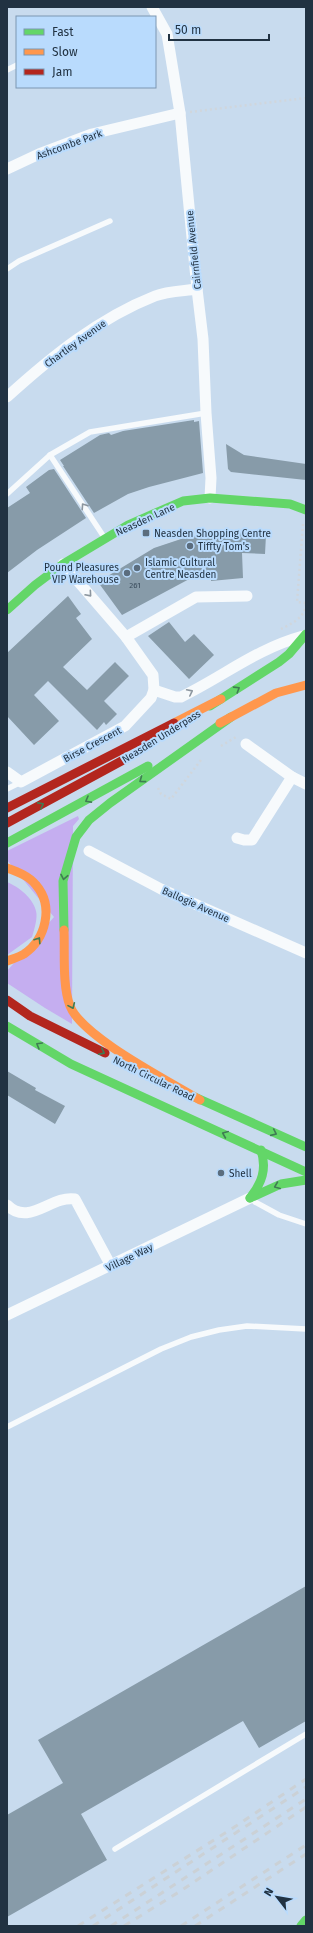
<svg xmlns="http://www.w3.org/2000/svg" width="313" height="1933" font-family="'Fira Sans',sans-serif">
  <style>
    .green { fill: #c5aef0 }
    .building { fill: #879ba9 }
    .lines { fill: none; stroke-linecap: round; stroke-linejoin: round }
    .path { stroke: #d0d6dc; stroke-width: 2.5; stroke-dasharray: 2 3; stroke-linecap: butt }
    .lane { stroke: #f7fafc; stroke-width: 5.5 }
    .street { stroke: #f7fafc; stroke-width: 11 }
    .fast { stroke: #63d668; stroke-width: 9 }
    .slow { stroke: #ff974d; stroke-width: 9 }
    .jam { stroke: #b3261e; stroke-width: 9 }
    .rail { stroke: #cbd1d6; stroke-width: 3; stroke-dasharray: 7 7; stroke-linecap: butt }
    .oneway { stroke: #8c969f }
    .oneway2 { stroke: #3f7c53 }
    .poi-dot { fill: #5b6d7e; stroke: #b9dbfd; stroke-width: 1.5 }
    .labels { text-anchor: middle; stroke-width: 4; stroke-linejoin: round; paint-order: stroke }
    .number-label { font-size: 8px; fill: #3a4c5c }
    .street-label { font-size: 10px; fill: #213242; stroke: #b9dbfd }
    .poi-label { font-size: 10px; fill: #213242; stroke: #b9dbfd; text-anchor: start }
  </style>
  <rect width="100%" height="100%" fill="#c8dbee"/>
  <g class="green">
    <path d="M78 816 79 819 73 826 72 1024 45 1008 7 983V971L54 917 7 860V851Z"/>
    <path d="M7 882C19 887 33 898 36 911 38 918 34 930 32 937L7 955Z"/>
  </g>
  <g class="building">
    <path d="M194 420V422L199 421 203 473 149 487 128 494 94 513 63 466H64L60 460 100 435 109 433 111 435 123 431Z"/>
    <path d="M226 444 244 455 306 464V480L231 472 228 469Z"/>
    <path d="M54 469 86 518 37 550 7 573V508L30 493 26 487 49 470Z"/>
    <path d="M226 531 266 535 265 554 242 553 243 578 211 581V572L193 577 122 615 98 582 154 548 187 537Z"/>
    <path d="M68 596 81 614 76 618 92 639 63 667 87 690 115 662 129 676 104 701 117 714 106 725 104 722 97 730 48 681 34 695 59 721 34 745 7 716V653Z"/>
    <path d="M169 622 185 642 194 634 214 655 189 679 148 636Z"/>
    <path d="M7 1071 36 1088 35 1090 65 1106 55 1124 7 1095Z"/>
    <path d="M306 1586V1721L259 1748 243 1721 81 1814 107 1860 7 1917V1815L63 1783 38 1740Z"/>
  </g>
  <g class="lines">
    <g class="path">
      <path d="M190 112 306 98"/>
      <path d="M303 524 297 602 306 603"/>
      <path d="M281 629C291 624 305 618 306 604"/>
      <path d="M221 746 236 737"/>
      <path d="M158 788 161 794 171 799 201 760"/>
    </g>
    <g class="lane">
      <path d="M7 70 17 65"/>
      <path d="M7 269 19 261 110 221"/>
      <path d="M50 455 90 432 206 413"/>
      <path d="M7 494 50 455 104 537"/>
      <path d="M7 789 21 782"/>
      <path d="M255 1202 279 1215 306 1224"/>
      <path d="M7 1427 161 1349 191 1337 219 1330 247 1326 306 1329"/>
      <path d="M115 1849 306 1734"/>
    </g>
    <g class="street">
      <path d="M152 7 167 34 180 113 197 289 203 339 206 413 211 478 210 498"/>
      <path d="M7 169 39 154 92 134 180 113"/>
      <path d="M7 397C51 357 99 318 155 296 167 291 183 291 197 289"/>
      <path d="M126 637 196 597 247 596"/>
      <path d="M154 690 175 697H181C224 676 256 649 303 636"/>
      <path d="M246 744 292 777 306 784"/>
      <path d="M7 772 21 782 125 726 151 698 154 690 153 675 126 637 63 564"/>
      <path d="M237 838 244 840H252L292 777"/>
      <path d="M89 851 161 889 306 953"/>
      <path d="M7 1205C29 1227 51 1195 75 1199L111 1266"/>
      <path d="M7 1315 250 1198"/>
    </g>
    <g class="fast">
      <path d="M7 610 35 585 63 564 128 525 183 501 210 498 290 504 306 510"/>
      <path d="M210 706 279 662 289 654 306 634"/>
      <path d="M7 843 148 766"/>
      <path d="M64 930 63 881 76 837 89 820 110 803 231 717"/>
      <path d="M7 1026 71 1064 306 1172"/>
      <path d="M188 1094 306 1147"/>
      <path d="M250 1198 281 1184 306 1180"/>
      <path d="M250 1198C262 1183 267 1169 261 1150"/>
      <path d="M301 1926 306 1920"/>
    </g>
    <g class="slow">
      <path d="M174 723 221 699"/>
      <path d="M220 723 276 693 306 685"/>
      <path d="M7 868C18 872 29 876 36 885 54 906 46 939 24 954 19 957 12 959 7 961"/>
      <path d="M64 930C65 952 62 985 70 1006 82 1037 169 1081 200 1100"/>
    </g>
    <g class="jam">
      <path d="M7 808 174 723"/>
      <path d="M7 823 127 758"/>
      <path d="M7 1000 30 1016 105 1053"/>
    </g>
    <g class="rail">
      <path d="M78 1926 236 1826 306 1779"/>
      <path d="M93 1926 306 1787"/>
      <path d="M111 1926 306 1799"/>
      <path d="M124 1926 179 1892 306 1807"/>
      <path d="M181 1926 306 1845"/>
      <path d="M195 1926 306 1854"/>
    </g>
  </g>
  <defs><path id="oneway-chevron" d="M-2-3.5L2.5 0L-2 3.5" fill="none" stroke-width="1.6" stroke-linecap="round" stroke-linejoin="round"/></defs>
  <g class="oneway">
    <use href="#oneway-chevron" transform="translate(84 506) rotate(-124)"/>
    <use href="#oneway-chevron" transform="translate(89 594) rotate(49)"/>
    <use href="#oneway-chevron" transform="translate(190 692) rotate(-27)"/>
  </g>
  <g class="oneway2">
    <use href="#oneway-chevron" transform="translate(237 689) rotate(-32)"/>
    <use href="#oneway-chevron" transform="translate(142 780) rotate(144)"/>
    <use href="#oneway-chevron" transform="translate(88 800) rotate(151)"/>
    <use href="#oneway-chevron" transform="translate(41 805) rotate(-28)"/>
    <use href="#oneway-chevron" transform="translate(64 877) rotate(101)"/>
    <use href="#oneway-chevron" transform="translate(38 940) rotate(-57)"/>
    <use href="#oneway-chevron" transform="translate(72 1006) rotate(66)"/>
    <use href="#oneway-chevron" transform="translate(39 1045) rotate(-150)"/>
    <use href="#oneway-chevron" transform="translate(102 1052) rotate(26)"/>
    <use href="#oneway-chevron" transform="translate(274 1133) rotate(24)"/>
    <use href="#oneway-chevron" transform="translate(225 1134) rotate(-157)"/>
    <use href="#oneway-chevron" transform="translate(277 1186) rotate(158)"/>
  </g>
  <g class="poi-dot">
    <rect x="142" y="529" width="8" height="8" rx="2"/>
    <circle cx="190" cy="546" r="4"/>
    <circle cx="137" cy="568" r="4"/>
    <circle cx="127" cy="573" r="4"/>
    <circle cx="221" cy="1173" r="4"/>
  </g>
  <g class="labels">
    <g class="number-label">
      <text x="135" y="588">261</text>
    </g>
    <g class="street-label">
      <text transform="translate(69 144) rotate(-20)" y="4">Ashcombe Park</text>
      <text transform="translate(193 250) rotate(-96)" y="4">Cairnfield Avenue</text>
      <text transform="translate(75 343) rotate(-36)" y="4">Chartley Avenue</text>
      <text transform="translate(145 519) rotate(-25)" y="4">Neasden Lane</text>
      <text transform="translate(161 736) rotate(-32)" y="4">Neasden Underpass</text>
      <text transform="translate(92 744) rotate(-28)" y="4">Birse Crescent</text>
      <text transform="translate(196 904) rotate(24)" y="4">Ballogie Avenue</text>
      <text transform="translate(154 1078) rotate(26)" y="4">North Circular Road</text>
      <text transform="translate(129 1257) rotate(-26)" y="4">Village Way</text>
    </g>
    <g class="poi-label">
      <text x="154" y="537">Neasden Shopping Centre</text>
      <text x="198" y="550">Tiffty Tom's</text>
      <text x="145" y="566">Islamic Cultural<tspan x="145" dy="12">Centre Neasden</tspan></text>
      <text x="119" y="571" text-anchor="end">Pound Pleasures<tspan x="119" dy="12">VIP Warehouse</tspan></text>
      <text x="229" y="1177">Shell</text>
    </g>
  </g>
  <rect width="313" height="1933" fill="none" stroke="#213242" stroke-width="16"/>
  <rect x="16" y="16" width="140" height="72" fill="#b9dbfd" stroke="#7c97b2"/>
  <rect x="24" y="29" width="20" height="6" fill="#63d668" stroke="#7c97b2"/>
  <text x="52" y="36" font-size="12" fill="#213242">Fast</text>
  <rect x="24" y="49" width="20" height="6" fill="#ff974d" stroke="#7c97b2"/>
  <text x="52" y="56" font-size="12" fill="#213242">Slow</text>
  <rect x="24" y="69" width="20" height="6" fill="#b3261e" stroke="#7c97b2"/>
  <text x="52" y="76" font-size="12" fill="#213242">Jam</text>
  <g transform="translate(277 1897) rotate(301)" stroke="#b9dbfd" stroke-width="3" paint-order="stroke">
  <path d="M0-3L7 15L0 10L-7 15Z" fill="#213242"/>
  <text y="-6" font-size="11" font-weight="bold" text-anchor="middle" fill="#213242">N</text>
  </g>
  <path d="M169 34v6h100v-6" fill="none" stroke="#213242" stroke-width="2"/>
  <text x="175" y="34" font-size="12" fill="#213242" stroke="#b9dbfd" stroke-width="3" paint-order="stroke">50 m</text>
</svg>
